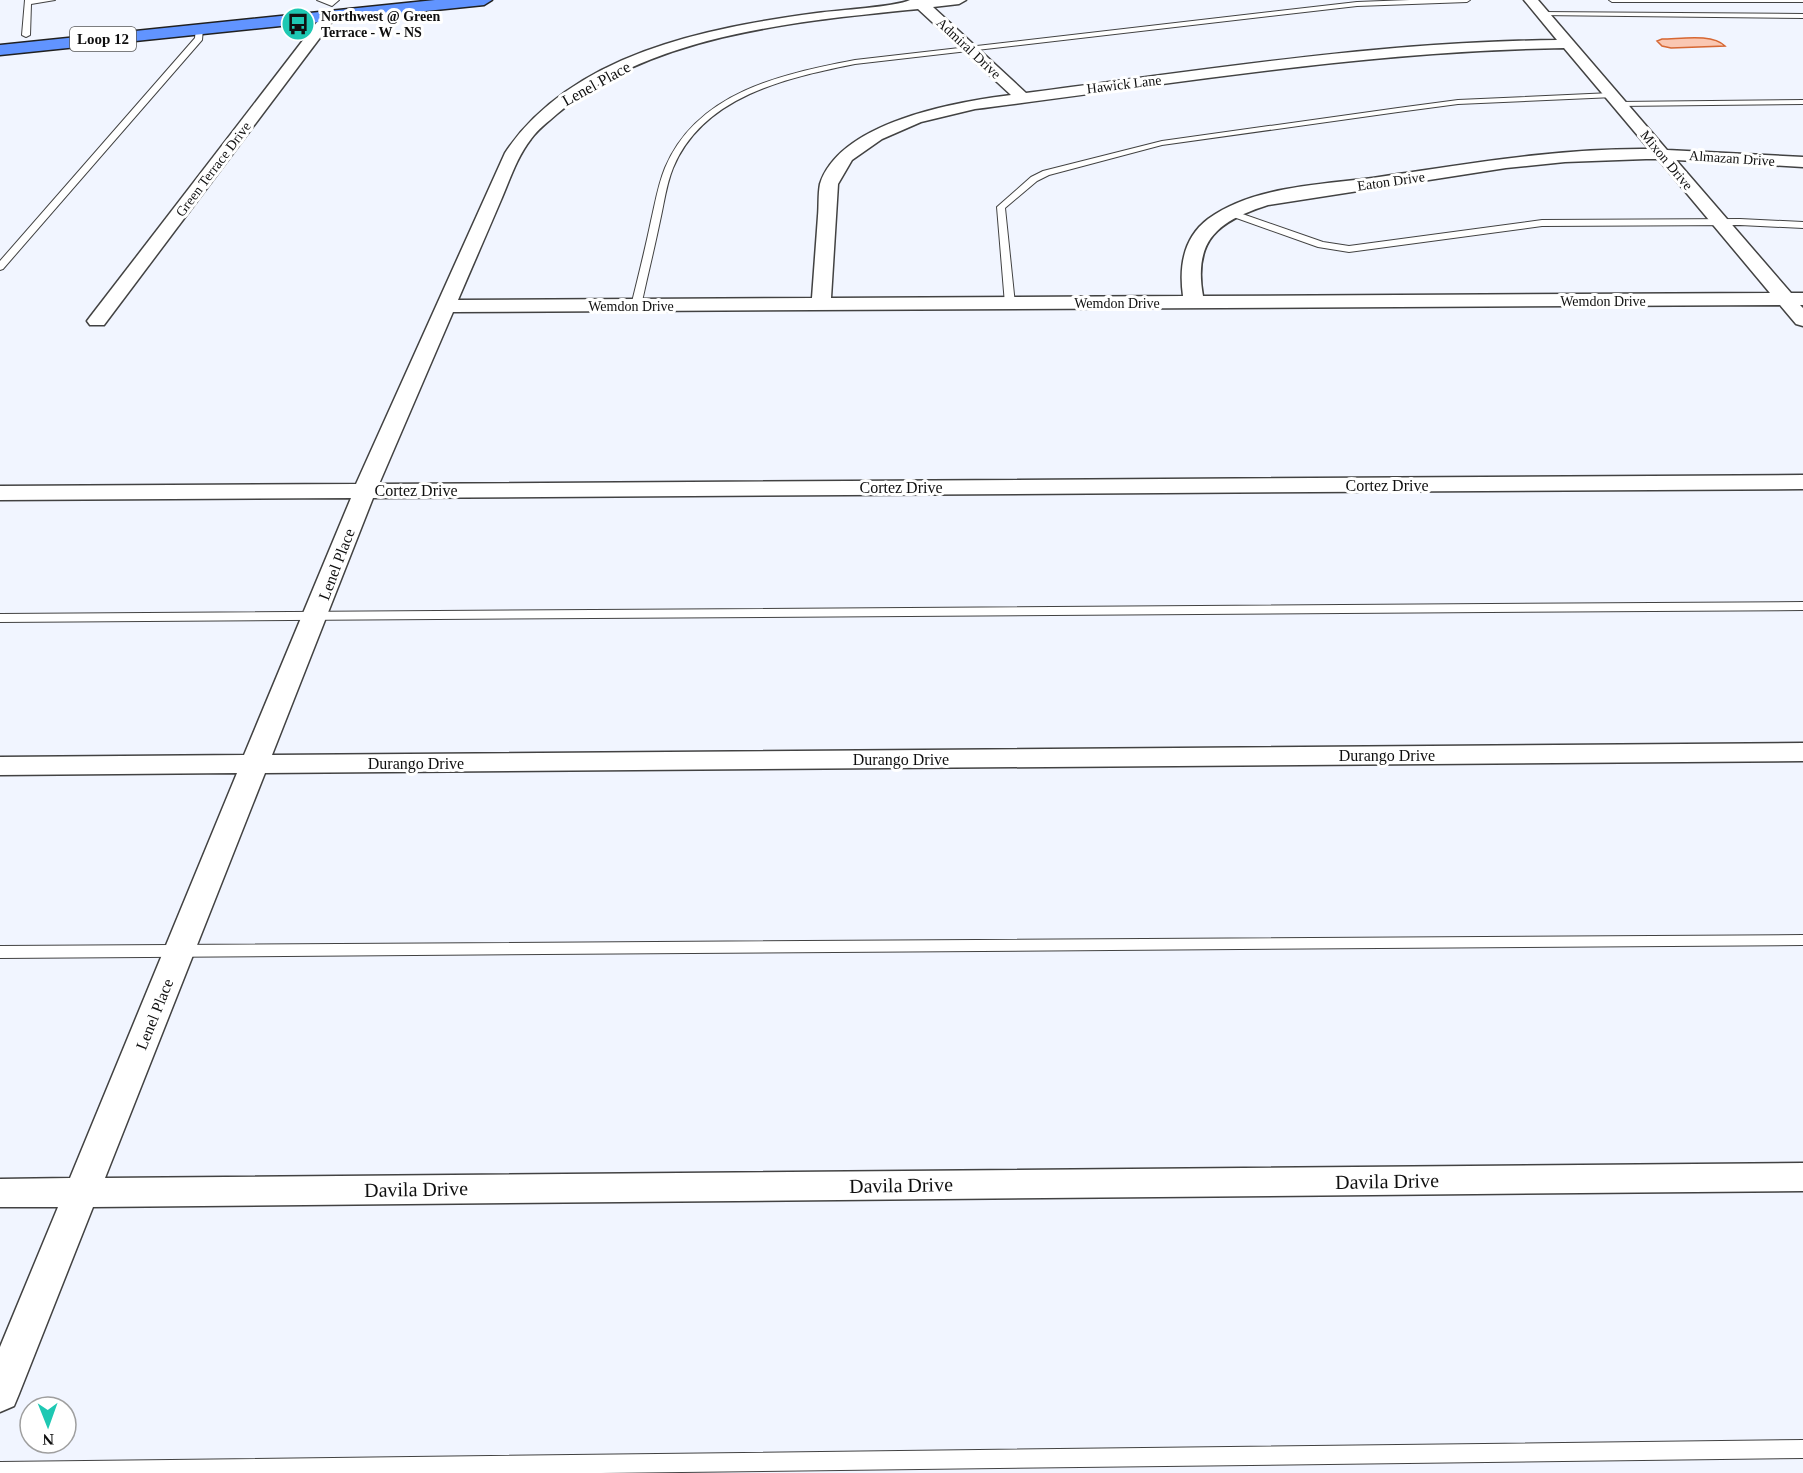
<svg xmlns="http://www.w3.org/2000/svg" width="1803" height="1473" font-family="Georgia,serif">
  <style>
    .water { fill: #fac7b2; stroke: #d66834; stroke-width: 1.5 }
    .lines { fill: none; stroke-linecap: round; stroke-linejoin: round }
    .service-casing { stroke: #424242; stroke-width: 2 }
    .minor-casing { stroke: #424242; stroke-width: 3 }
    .primary-casing { stroke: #202020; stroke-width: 3 }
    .service { fill: #fff; fill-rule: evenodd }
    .minor { fill: #fff; fill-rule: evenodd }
    .primary { fill: #6194ff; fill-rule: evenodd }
    .labels { text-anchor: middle; stroke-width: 6; stroke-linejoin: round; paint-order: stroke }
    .far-poi-label { font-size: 14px; font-weight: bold; fill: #0f0f0f; stroke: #fff; text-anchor: start }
    .far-street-label { font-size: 14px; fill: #0f0f0f; stroke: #fff }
    .shield { fill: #fff; stroke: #575757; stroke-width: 1.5 }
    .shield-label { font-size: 15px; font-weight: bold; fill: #0f0f0f }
    .street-label { font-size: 16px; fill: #0f0f0f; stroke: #fff }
    .near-street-label { font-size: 20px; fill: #0f0f0f; stroke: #fff }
  </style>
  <rect width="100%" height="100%" fill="#f1f5ff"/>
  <path class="water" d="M1662 39C1680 39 1712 33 1725 46L1671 48 1662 46 1657 41Z"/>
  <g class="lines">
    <g class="service-casing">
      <g id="service">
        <path d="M25 0H55L31 4 30 35 26 37 22 35Z"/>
        <path d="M317 0H339L332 6Z"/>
        <path d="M1410 0H1470L1467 2 1357 6 855 64C786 78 703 96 673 168 666 185 664 204 660 221 654 250 647 278 641 306L636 309 631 306C638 278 645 250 651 221 655 204 658 185 665 168 697 92 782 74 855 60L1357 2Z"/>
        <path d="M1609 0H1803V2H1612Z"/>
        <path d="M1542 12 1803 14V18L1540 15 1538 14Z"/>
        <path d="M196 27 203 29 202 40 3 269 0 270V261L195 38Z"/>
        <path d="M1611 93 1615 95 1614 97 1458 104 1398 112 1162 145 1049 175 1037 181 1005 208 1015 304 1010 307 1005 304 997 207 1031 177 1043 171 1162 141 1398 108 1458 100Z"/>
        <path d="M1803 100V104L1619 106 1615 104 1619 102Z"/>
        <path d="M1231 210 1323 242 1349 246 1542 220 1740 219 1803 222V228L1740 225 1542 226 1349 252 1318 247 1228 215 1227 213Z"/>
        <path d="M1803 602V610L0 622V614Z"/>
        <path d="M1803 935V945L0 958V946Z"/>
        <path d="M1803 1440V1458L601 1473H0V1462Z"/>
      </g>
    </g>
    <g class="minor-casing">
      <g id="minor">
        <path d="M910 0H966L959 4 933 7 1026 93C1203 70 1379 42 1557 40L1524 0H1538L1667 150 1803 157V167L1676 160 1791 293H1803V305H1800L1803 308V326L1796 324 1780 305 453 312 379 484 1803 475V489L373 498 272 755 1803 743V761L265 773 105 1178 1803 1163V1191L93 1207 19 1394 14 1406 0 1412V1347L58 1207H0V1179L70 1178 237 773 0 775V757L244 755 351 498 0 500V486L356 484 505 153C571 54 706 28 817 13 838 10 896 7 910 0ZM918 9 1011 95C955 102 840 122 820 184 818 194 819 207 818 216 816 244 814 271 812 298L458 300C472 267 487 233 501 200 510 179 517 157 531 139 538 129 548 122 557 114 650 34 800 21 918 9ZM1564 48 1649 149C1558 148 1469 164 1379 177 1324 185 1255 185 1208 219 1183 238 1179 267 1183 296L831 298 838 184 852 160 882 139 921 122 975 109C1171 84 1367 51 1564 48ZM1646 159H1658L1770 293 1203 296C1193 240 1218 221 1268 205L1506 168 1565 162Z"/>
        <path d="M329 12 336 16 334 19 104 325H90L87 321 90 317 324 13Z"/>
      </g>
    </g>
    <g class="primary-casing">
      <path id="primary" d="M435 0H492L484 5 0 55V45Z"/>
    </g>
    <use href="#service" class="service"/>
    <use href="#minor" class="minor"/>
    <use href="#primary" class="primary"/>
  </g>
  <defs>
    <g id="bus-disc" transform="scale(1.725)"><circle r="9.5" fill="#1ec8b3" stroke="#fff"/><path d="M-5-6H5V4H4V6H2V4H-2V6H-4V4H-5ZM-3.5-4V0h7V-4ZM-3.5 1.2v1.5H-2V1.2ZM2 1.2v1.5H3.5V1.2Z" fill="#111"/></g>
  </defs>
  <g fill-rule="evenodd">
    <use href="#bus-disc" x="298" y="24"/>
  </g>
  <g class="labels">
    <g class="far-poi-label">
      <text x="321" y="21">Northwest @ Green<tspan x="321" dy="16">Terrace - W - NS</tspan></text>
    </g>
    <g class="far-street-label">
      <text transform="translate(969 48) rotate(43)" y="5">Admiral Drive</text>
      <text transform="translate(1124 84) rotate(-7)" y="5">Hawick Lane</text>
      <text transform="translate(1732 158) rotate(4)" y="5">Almazan Drive</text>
      <text transform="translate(1667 160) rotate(50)" y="5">Mixon Drive</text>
      <text transform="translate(213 169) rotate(-53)" y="5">Green Terrace Drive</text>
      <text transform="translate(1391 181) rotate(-8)" y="5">Eaton Drive</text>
      <text x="1603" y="306">Wemdon Drive</text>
      <text x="1117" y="308">Wemdon Drive</text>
      <text x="631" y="311">Wemdon Drive</text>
    </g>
    <rect class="shield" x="70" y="27" width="66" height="24" rx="4.5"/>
    <g class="shield-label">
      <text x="103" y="44">Loop 12</text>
    </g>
    <g class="street-label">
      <text transform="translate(596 83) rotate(-29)" y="6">Lenel Place</text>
      <text x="1387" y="491">Cortez Drive</text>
      <text x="901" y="493">Cortez Drive</text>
      <text x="416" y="496">Cortez Drive</text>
      <text transform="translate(336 564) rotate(-69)" y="6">Lenel Place</text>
      <text x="1387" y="761">Durango Drive</text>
      <text x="901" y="765">Durango Drive</text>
      <text x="416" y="769">Durango Drive</text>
      <text transform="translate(154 1014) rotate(-68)" y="6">Lenel Place</text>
    </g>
    <g class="near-street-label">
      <text transform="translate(1387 1181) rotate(-1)" y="7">Davila Drive</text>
      <text transform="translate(901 1185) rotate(-1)" y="7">Davila Drive</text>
      <text transform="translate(416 1189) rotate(-1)" y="7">Davila Drive</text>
    </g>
  </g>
  <g transform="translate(48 1425) rotate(179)"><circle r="28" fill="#ffffff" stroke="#9f9f9f" stroke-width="1.5"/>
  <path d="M0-4.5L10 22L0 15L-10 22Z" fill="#1ec8b3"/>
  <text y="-9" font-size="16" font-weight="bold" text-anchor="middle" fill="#0f0f0f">N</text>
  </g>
</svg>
